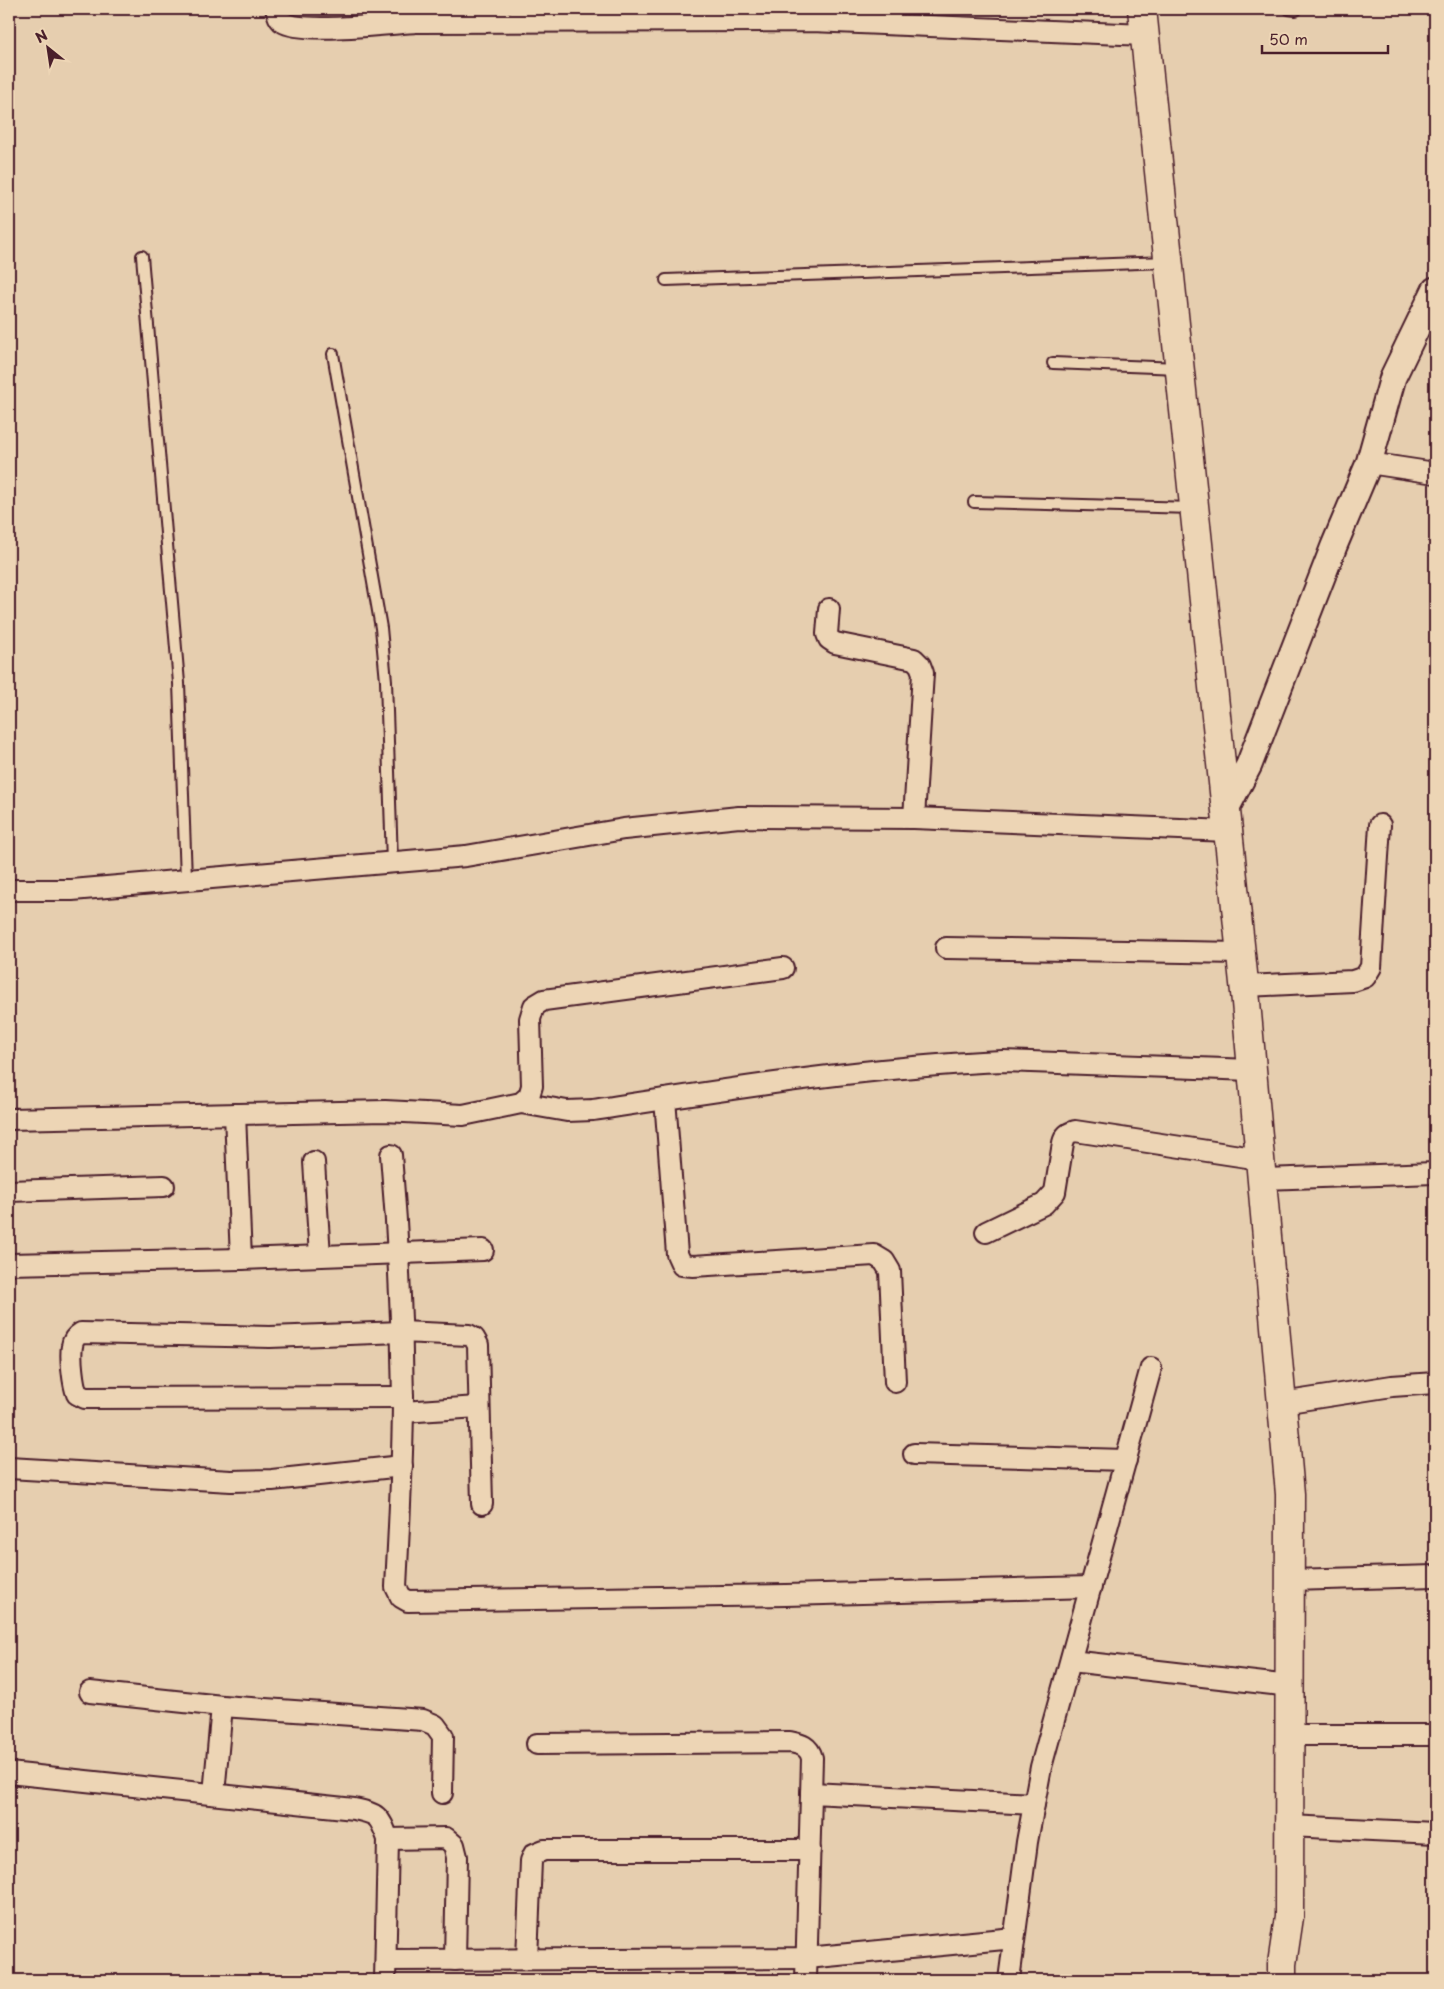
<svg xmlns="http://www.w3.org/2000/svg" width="1444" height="1989" font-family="'Playpen Sans',sans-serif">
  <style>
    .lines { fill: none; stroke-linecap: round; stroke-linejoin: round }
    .service-casing { stroke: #4a1f2b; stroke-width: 14 }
    .minor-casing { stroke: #4a1f2b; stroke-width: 24 }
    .tertiary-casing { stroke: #4a1f2b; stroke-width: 29 }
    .primary-casing { stroke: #4a1f2b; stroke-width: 31 }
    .service { stroke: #edd5b5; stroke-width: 10 }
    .minor { stroke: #edd5b5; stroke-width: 20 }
    .tertiary { stroke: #edd5b5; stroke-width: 25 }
    .primary { stroke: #edd5b5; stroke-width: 28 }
  </style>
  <rect width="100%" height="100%" fill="#e6ceaf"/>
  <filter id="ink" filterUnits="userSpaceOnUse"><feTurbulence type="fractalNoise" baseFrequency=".02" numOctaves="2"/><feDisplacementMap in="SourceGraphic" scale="10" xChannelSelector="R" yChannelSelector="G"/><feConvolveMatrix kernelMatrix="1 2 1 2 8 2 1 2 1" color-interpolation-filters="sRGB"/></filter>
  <g filter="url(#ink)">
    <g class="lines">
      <g class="service-casing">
        <g id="service">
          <path d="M1289 9 1296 10"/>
          <path d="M859 23 860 9"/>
          <path d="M142 256 179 683 186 879"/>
          <path d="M666 280 1167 262"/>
          <path d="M333 354 381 628 386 681 392 862"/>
          <path d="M1053 363 1179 368"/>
          <path d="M974 502 1193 508"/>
        </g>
      </g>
      <g class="minor-casing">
        <g id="minor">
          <path d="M276 9C278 14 278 19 283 22 300 34 391 24 415 22"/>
          <path d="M415 9V22L812 21 1145 35"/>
          <path d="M1369 463 1435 473"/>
          <path d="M829 609 827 634 829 639 835 643 914 659 920 665 923 673 914 818"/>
          <path d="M9 890H72L466 856 624 829 739 817 914 818 1228 831"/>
          <path d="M946 948 1241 953"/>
          <path d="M1245 986 1353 981 1365 977 1371 967 1380 825"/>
          <path d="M665 1099 677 1254 682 1265 693 1266 874 1255 884 1261 890 1271 895 1382"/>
          <path d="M521 1103 567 1111 593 1110C729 1089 865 1067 1003 1061L1252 1070"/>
          <path d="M235 1114 241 1259"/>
          <path d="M9 1119 385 1111 463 1115 521 1103 529 1096 532 1086 530 1019 534 1006 544 1000 783 968"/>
          <path d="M391 1155C398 1236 402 1317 403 1398 403 1461 399 1524 396 1587L401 1597 408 1601 786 1595 1091 1587"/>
          <path d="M314 1162 320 1256"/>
          <path d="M1262 1179 1435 1173"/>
          <path d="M9 1191 164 1186"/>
          <path d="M986 1232 1044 1204 1055 1192 1063 1143C1065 1135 1068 1133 1075 1131L1260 1159"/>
          <path d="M9 1264 241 1259 483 1250"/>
          <path d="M403 1397 85 1398 77 1394C73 1384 70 1357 72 1346 73 1339 76 1336 81 1333L270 1337 401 1332 469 1335 474 1338 478 1345 482 1504"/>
          <path d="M1282 1403 1392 1386 1435 1383"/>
          <path d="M403 1412 478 1407"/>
          <path d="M914 1454 1126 1460"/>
          <path d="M9 1468 231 1481 272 1480 402 1466"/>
          <path d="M1290 1580 1435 1576"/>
          <path d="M1071 1661 1290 1686"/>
          <path d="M90 1692 222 1706 423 1720 435 1725 443 1736 442 1793"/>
          <path d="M1289 1735H1435"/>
          <path d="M537 1744 790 1742C801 1744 809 1746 812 1758L806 1980"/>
          <path d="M9 1773 354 1809C378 1814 379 1815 388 1839L385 1980"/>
          <path d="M811 1793 1034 1804"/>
          <path d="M214 1794 222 1706"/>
          <path d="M1289 1826 1435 1833"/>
          <path d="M388 1839 446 1838 454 1845 457 1857 455 1960"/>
          <path d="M527 1959 531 1861 534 1854 544 1850H810"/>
          <path d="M387 1960 807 1958 1014 1938"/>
          <path d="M1009 1980 1027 1842 1041 1767 1151 1368"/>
        </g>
      </g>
      <g class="tertiary-casing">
        <path id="tertiary" d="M1226 809 1249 765 1334 546 1369 463 1393 377 1435 290"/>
      </g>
      <g class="primary-casing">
        <path id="primary" d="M1142 9 1246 1002 1290 1494 1289 1917 1282 1964V1980"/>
      </g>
      <use href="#service" class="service"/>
      <use href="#minor" class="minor"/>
      <use href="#tertiary" class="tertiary"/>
      <use href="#primary" class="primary"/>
    </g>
  </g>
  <rect width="1444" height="1989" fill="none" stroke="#edd5b5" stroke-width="30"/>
  <rect x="15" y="15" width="1414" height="1959" fill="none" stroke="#4a1f2b" stroke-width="2" filter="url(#ink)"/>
  <g transform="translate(48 48) rotate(330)" stroke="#edd5b5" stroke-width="4" paint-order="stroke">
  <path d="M0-4L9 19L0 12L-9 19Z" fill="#4a1f2b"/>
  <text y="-8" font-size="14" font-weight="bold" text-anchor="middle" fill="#4a1f2b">N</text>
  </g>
  <path d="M1262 45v8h126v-8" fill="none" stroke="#4a1f2b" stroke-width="2.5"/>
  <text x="1269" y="45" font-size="15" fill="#4a1f2b" stroke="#edd5b5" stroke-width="4" paint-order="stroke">50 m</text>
</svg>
